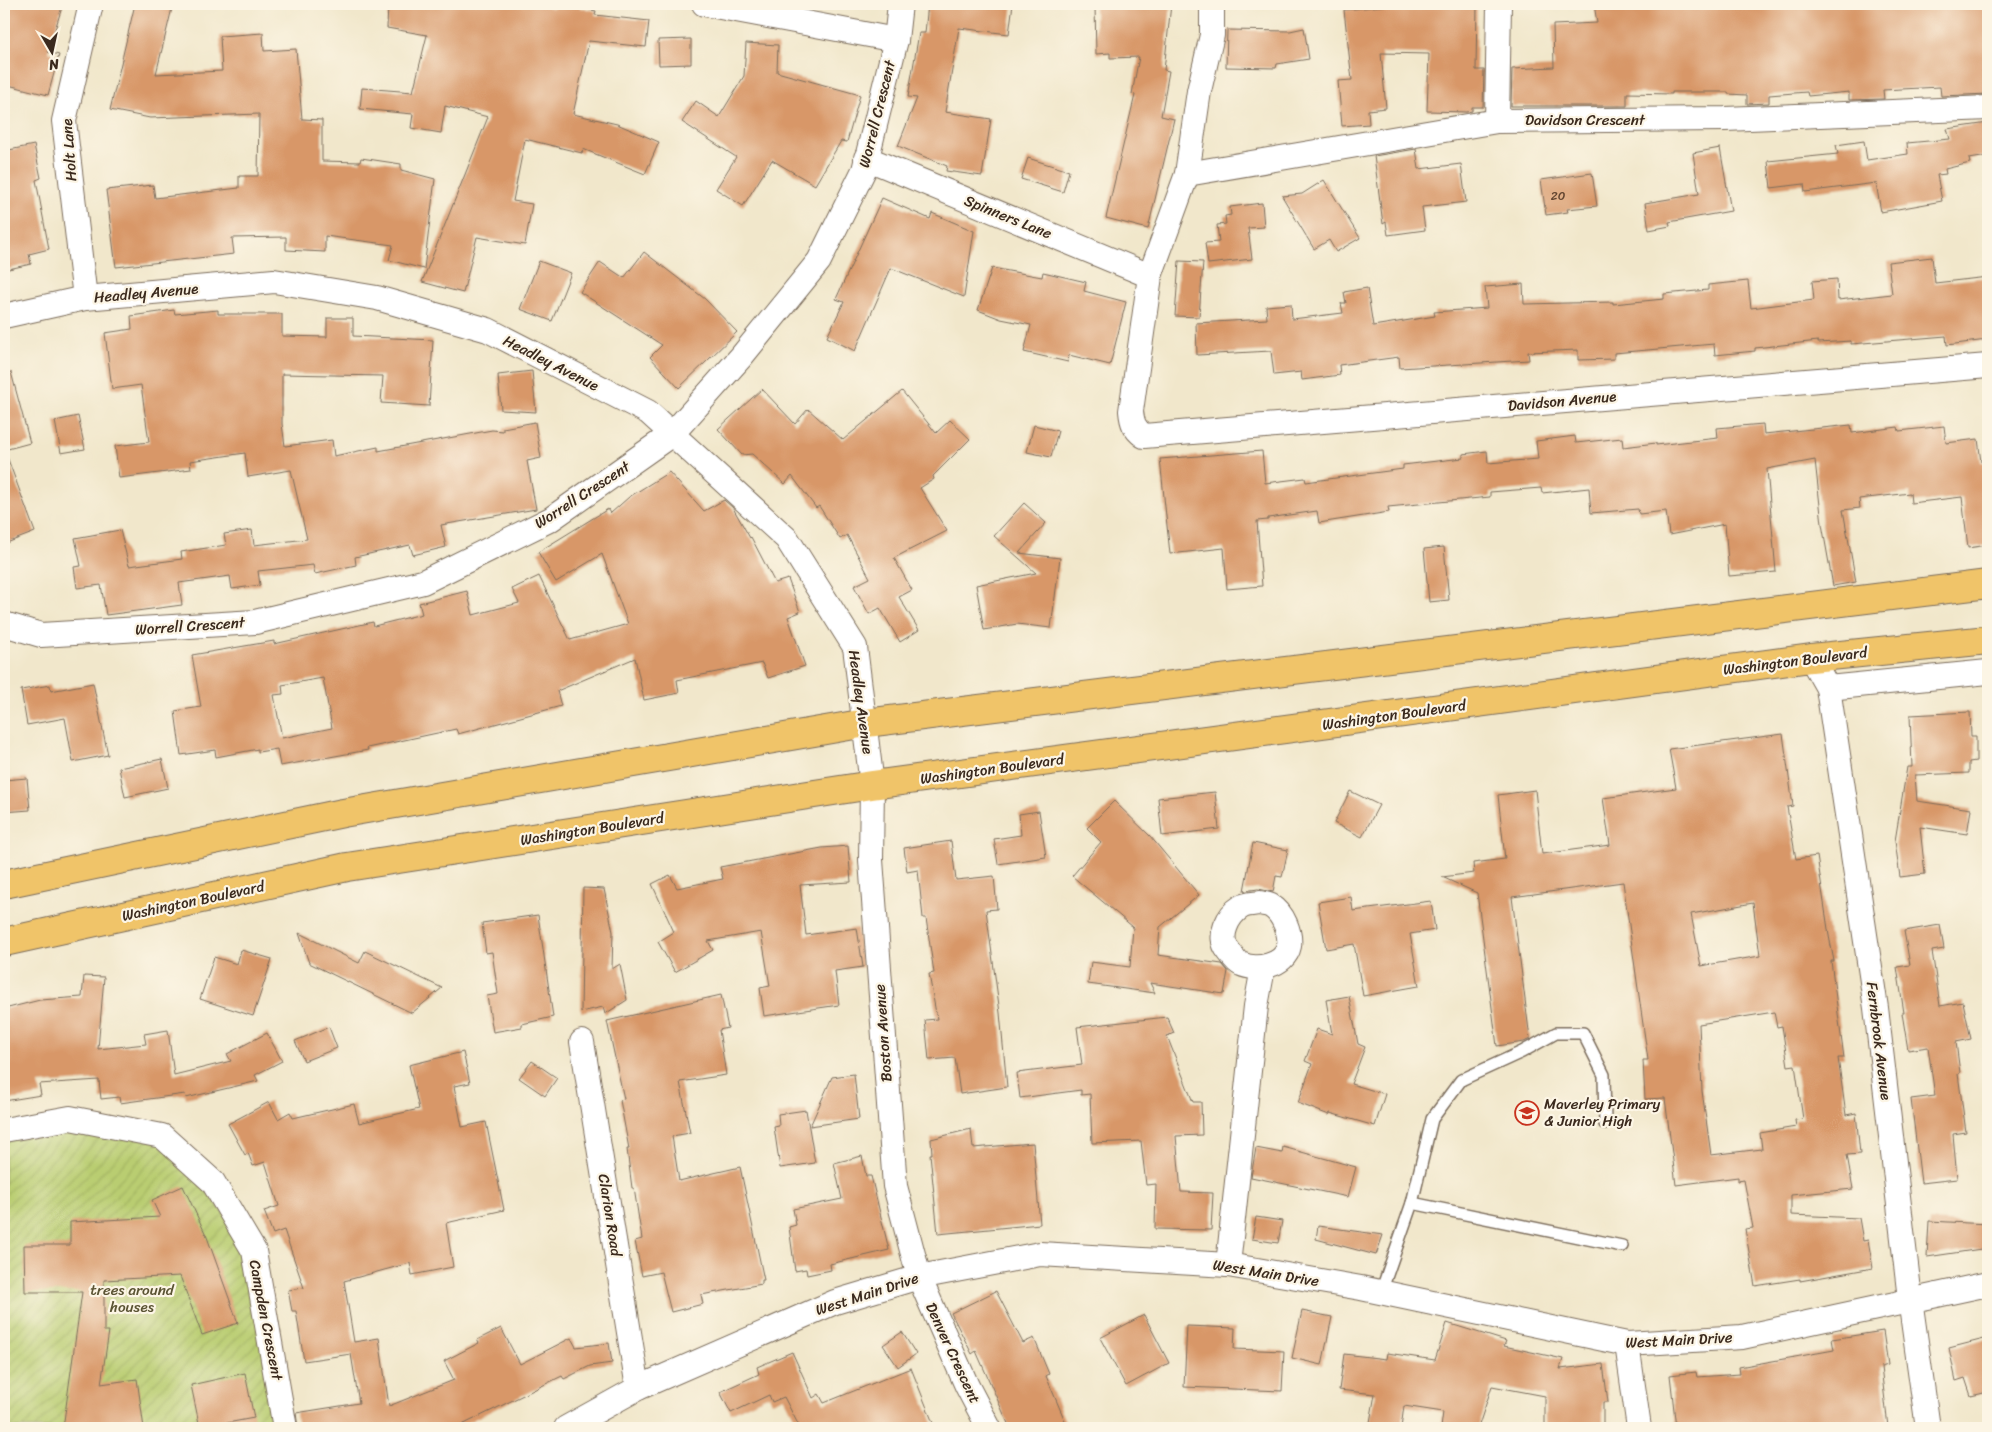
<svg xmlns="http://www.w3.org/2000/svg" width="1992" height="1432" font-family="Sriracha,sans-serif">
  <style>
    .garden { fill: url(#garden-furrows); stroke: #7a7c48 }
    .building { fill: #d89768; fill-rule: evenodd }
    .lines { fill: none; stroke-linecap: round; stroke-linejoin: round }
    .lane-casing { stroke: #7b6c5b; stroke-width: 14 }
    .street-casing { stroke: #7b6c5b; stroke-width: 26 }
    .highway-casing { stroke: #7b6c5b; stroke-width: 30 }
    .lane { stroke: #fff; stroke-width: 11 }
    .street { stroke: #fff; stroke-width: 24 }
    .highway { stroke: #f0c469; stroke-width: 28 }
    .path-bridge { stroke: #7b6c5b; stroke-width: 3; stroke-dasharray: 1 4; stroke-linecap: butt }
    .labels { text-anchor: middle; stroke-width: 4.5; stroke-linejoin: round; paint-order: stroke }
    .number-label { font-size: 12px; fill: #624530 }
    .street-label { font-size: 15px; fill: #3b2a1e; stroke: #fcf5e5 }
    .poi-label { font-size: 15px; fill: #3b2a1e; stroke: #fcf5e5; text-anchor: start }
    .park-label { font-size: 15px; fill: #5a5333; stroke: #fcf5e5 }
  </style>
  <defs>
    <pattern id="garden-furrows" width="10" height="10" patternUnits="userSpaceOnUse" patternTransform="scale(1.25)"><rect width="10" height="10" fill="#b9cd71"/><path d="M-1 1l2-2M0 10L10 0M9 11l2-2" fill="none" stroke="#a0b061"/></pattern>
  </defs>
  <rect width="100%" height="100%" fill="#fcf5e5"/>
  <filter id="ink" filterUnits="userSpaceOnUse"><feTurbulence type="fractalNoise" baseFrequency=".02" numOctaves="2"/><feDisplacementMap in="SourceGraphic" scale="10" xChannelSelector="R" yChannelSelector="G"/><feConvolveMatrix kernelMatrix="1 2 1 2 8 2 1 2 1" color-interpolation-filters="sRGB"/></filter>
  <filter id="wash" filterUnits="userSpaceOnUse"><feTurbulence type="fractalNoise" baseFrequency=".0096" numOctaves="4" result="noise"/><feDisplacementMap in="SourceGraphic" scale="20" xChannelSelector="R" yChannelSelector="G"/><feGaussianBlur stdDeviation="1.12" result="paint"/><feColorMatrix in="noise" values="0 0 0 0 0 0 0 0 0 0 0 0 0 0 0 0 0 1.4 0 .05"/><feComposite in="paint" operator="in"/></filter>
  <g filter="url(#wash)">
    <rect width="100%" height="100%" fill="#f1e7cb"/>
    <path class="garden" d="M70 1118 162 1136 254 1251 282 1428H4V1130Z"/>
    <g id="blocks">
      <g class="building">
        <path d="M4 4H63L48 52 59 55 48 95 4 84Z"/>
        <path d="M135 4H173L156 74 222 71 220 36 263 33 264 51 296 49 302 119 322 120V161L360 162 361 158 401 164V170L435 179 424 269 389 260 393 245 325 236V252L286 250V237L232 238 234 254 116 267 106 190 153 185 155 198 239 188V176H258L259 114 150 118 110 110Z"/>
        <path d="M388 4H535L553 8 554 4H563L596 11 595 15 649 21 646 47 589 41 573 114 617 124 659 142 645 174 583 149 582 153 525 139 513 201 532 204 525 245 477 237 463 293 422 282 488 117 445 106 441 133 411 128 413 114 360 109 362 88 413 92 427 35 387 28Z"/>
        <path d="M928 4H1013L1009 34 959 28 945 112 991 119 982 176 946 171 947 166 898 146 917 98 908 97 919 33H925Z"/>
        <path d="M1134 4H1171L1164 70 1169 71 1161 116 1174 119 1148 229 1106 218 1135 95 1132 94 1139 57 1110 58V53L1096 54 1095 6Z"/>
        <path d="M1401 4H1477L1476 70H1484L1483 107H1472V111L1466 112 1427 111 1429 54 1381 53 1386 108 1368 110 1369 124 1342 126 1338 81 1352 80 1344 10Z"/>
        <path d="M1594 4H1988V94L1941 96 1940 87 1883 90 1884 99 1849 100V92L1808 96 1807 92 1769 95V103L1747 104V95L1728 94V92H1672V94L1627 93V106H1511L1512 69 1554 67 1553 25 1597 23Z"/>
        <path d="M1304 28 1309 59 1277 64 1276 68 1226 67 1227 30 1290 31Z"/>
        <path d="M691 39V64L659 65 658 40Z"/>
        <path d="M746 43 778 45 777 72 860 95 847 142 841 141 815 185 772 160 743 206 716 189 736 157 682 122 696 101 719 117 744 76Z"/>
        <path d="M1988 123V156L1969 159 1970 163 1945 169 1946 174 1937 175 1942 201 1881 212 1876 183 1805 192 1804 184 1771 188 1768 161 1838 154 1836 145 1864 141 1867 160 1908 154 1907 143 1950 139 1947 129Z"/>
        <path d="M34 145 41 178 36 180 49 249 29 254 31 264 4 270V151Z"/>
        <path d="M1720 148 1731 211 1669 222 1670 226 1649 230 1645 203 1699 194 1693 153Z"/>
        <path d="M1416 149 1419 169 1461 164 1466 202 1422 207 1425 230 1388 235 1386 222 1383 224 1374 156Z"/>
        <path d="M1028 158 1069 171 1063 192 1021 179Z"/>
        <path d="M1592 173 1597 206 1567 209 1568 212 1546 215 1541 180Z"/>
        <path d="M1324 180 1360 238 1336 252 1329 240 1314 249 1282 196 1302 194Z"/>
        <path d="M882 198 930 219 932 213 974 231 964 297 891 268 855 351 827 337 844 302 836 299Z"/>
        <path d="M1262 203 1264 227 1248 228 1252 259 1208 264 1205 243 1219 242 1217 225 1226 224 1225 216 1231 215 1230 207Z"/>
        <path d="M644 252 705 299 737 332 679 388 650 357 662 345 580 292 600 262 624 278Z"/>
        <path d="M1932 257 1935 283 1988 277V325H1985L1987 340 1947 345 1946 336 1851 344V341L1818 343V341L1755 348V351L1715 355 1714 344 1614 353V359L1578 360V350L1528 352 1529 360 1400 368 1399 357 1339 365 1340 375 1302 380 1301 372 1274 375 1271 351 1197 355 1196 323 1267 319 1266 306 1291 304 1292 319 1343 313 1341 303H1346L1344 292 1367 288 1373 326 1435 316 1434 312 1487 308 1485 287 1523 284 1524 304 1613 302V304L1664 299V294L1708 290V285L1748 281 1751 308 1814 300 1812 281 1837 279 1838 300 1892 294 1888 262Z"/>
        <path d="M539 261 571 273 552 321 520 309Z"/>
        <path d="M1179 261 1203 262 1199 317 1175 316Z"/>
        <path d="M992 268 1042 277 1043 272 1086 282 1084 291 1126 302 1110 365 1069 355 1068 362 1024 352 1031 325 1001 319 978 310Z"/>
        <path d="M174 310 175 314 218 310V314H282V336L327 337V318H353V336L433 340 429 406 381 403 383 376 282 374V424L285 446 332 440 334 456 378 447V451L492 430 503 431V428L535 422 541 458 527 461 536 509 441 525 446 547 413 555 410 545 355 557 356 565 315 574 313 565 258 571 260 585 232 589 230 576 179 583 182 605 106 615 101 585 77 588 74 567 81 566 75 538 120 530 129 566 182 559 181 552 226 545 224 534 252 530 254 545 307 539 291 470 248 477 245 453 190 461 191 469 119 478 115 446 149 442 141 385 112 389 105 333 132 329 131 316Z"/>
        <path d="M532 371 536 412 501 410 498 375Z"/>
        <path d="M11 372 30 443 4 450V373Z"/>
        <path d="M762 389 795 424 808 409 843 440 902 391 936 433 950 420 970 439 933 476 934 479 920 488 947 531 894 558 912 590 899 597 919 630 900 642 880 608 869 614 854 586 870 578 847 535 840 539 819 506 816 508 792 476 785 484 752 454 742 455 718 429Z"/>
        <path d="M78 416 85 449 61 453 55 421Z"/>
        <path d="M1763 424 1764 434 1851 425 1852 433 1898 427 1899 431 1944 426 1946 443 1978 439 1981 462H1988V545L1968 548 1962 497 1911 503 1910 493 1859 499 1860 508 1843 510 1856 582 1833 586 1822 524 1815 460 1767 469 1776 572 1729 576 1725 524 1669 535 1666 511 1639 514 1638 509 1591 513 1589 488 1542 493 1541 488 1490 492V497L1388 507 1389 512 1319 523 1317 511 1268 518V520L1257 521 1262 586 1227 589 1224 548 1170 554 1160 459 1262 451 1265 483 1305 478 1306 482 1403 469V465L1463 458V454L1487 451 1488 463 1538 459 1536 441 1575 436 1576 443 1622 438 1623 447 1656 443V445L1718 438 1717 428Z"/>
        <path d="M1034 425 1058 431 1051 457 1027 452Z"/>
        <path d="M4 454H6L35 532 4 544Z"/>
        <path d="M669 472 704 511 724 500 733 508 750 538 751 537 775 583 788 579 800 612 788 617 805 666 768 678 762 663 677 680 679 693 644 700 635 658 557 691 561 706 458 734 456 729 367 748 368 750 280 766 277 749 258 752V749L216 757 215 750 181 755 175 711 201 707 192 655 274 641V644L373 622 374 626 422 614 419 603 467 591 473 615 519 603 512 589 539 576 570 640 628 624 602 554 556 582 538 552 608 509 611 513 629 497ZM323 678 332 728 282 738 274 695 283 694 282 685Z"/>
        <path d="M1024 503 1046 523 1019 553 1060 558 1051 628 1017 624 984 630 976 585 1036 573 994 536Z"/>
        <path d="M1444 547 1449 600 1429 602 1424 549Z"/>
        <path d="M93 683 108 755 73 762 65 718 27 725 21 690 50 685 51 691Z"/>
        <path d="M1970 712 1971 736H1976V761L1969 762V773L1915 775 1917 801 1971 809 1967 834 1920 827 1925 874 1900 877 1895 841 1907 767H1912L1910 715Z"/>
        <path d="M1783 734 1793 806 1787 807 1796 859 1817 856 1829 936 1834 961H1831L1844 1058H1838L1846 1115 1856 1113 1860 1154 1847 1155 1853 1189 1791 1195V1215L1859 1218 1863 1241 1868 1240 1873 1268 1800 1281V1279L1755 1286 1745 1229 1753 1228 1744 1180 1738 1181V1177L1676 1185 1665 1098 1645 1099 1643 1060H1648L1623 882 1512 897 1530 1039 1524 1042 1497 1046 1477 893 1442 877 1474 873 1473 863 1505 859 1498 795 1535 790 1542 854 1610 845 1603 798 1676 788 1669 749ZM1753 903 1760 956 1701 966 1691 914ZM1774 1012 1777 1027 1782 1026 1788 1066 1795 1065 1803 1119 1795 1120 1796 1127 1760 1133 1762 1149 1711 1155 1702 1091 1699 1024Z"/>
        <path d="M162 759 168 788 125 797 119 768Z"/>
        <path d="M27 778 30 810 4 812V780Z"/>
        <path d="M1350 791 1379 805 1362 837 1334 823Z"/>
        <path d="M1215 792 1219 829 1162 836 1158 798Z"/>
        <path d="M1114 801 1150 836 1199 895 1160 927 1158 955 1222 964 1228 971 1224 994 1150 983 1155 993 1088 984 1091 962 1130 967 1133 927 1072 876 1101 842 1087 828Z"/>
        <path d="M1039 811 1046 857 998 864 994 839 1021 835 1019 814Z"/>
        <path d="M951 841 956 880 994 876 997 909 986 910 1000 1013 1007 1087 960 1094 955 1058 929 1060 925 1020 937 1019 929 974 934 973 926 918H923L918 870 907 872 904 848Z"/>
        <path d="M1253 843 1288 850 1282 877 1276 876 1273 892 1258 889 1244 891Z"/>
        <path d="M848 846 851 882 800 885 806 935 857 928 863 967 835 971 839 1005 764 1016 760 988 770 986 761 932 708 941 713 950 675 972 658 942 674 932 652 884 670 875 677 888 723 879 720 867 822 848Z"/>
        <path d="M583 888 604 889 613 932 612 969 620 964 627 1000 605 1014 603 1007 581 1012Z"/>
        <path d="M1351 897 1353 911 1431 901 1435 930 1410 934 1419 986 1363 996 1354 944 1326 949 1318 902Z"/>
        <path d="M538 915 553 1017 522 1024V1027L493 1032 487 996 498 994 492 952 486 953 482 923Z"/>
        <path d="M1940 925 1944 949 1932 951 1940 1006 1963 1002 1971 1039 1956 1042 1960 1073 1958 1074 1966 1132 1953 1134 1957 1179 1921 1183 1911 1099 1935 1096 1928 1047 1908 1050 1902 1013H1904L1897 967 1910 965 1904 931Z"/>
        <path d="M299 933 359 963 365 951 442 988 412 1013 309 963Z"/>
        <path d="M241 950 272 959 253 1016 200 999 214 957 237 964Z"/>
        <path d="M84 976 104 977 98 1049 146 1044 144 1034 168 1030 174 1075 231 1061 227 1054 267 1033 282 1061 255 1075 258 1081 186 1098 185 1094 120 1103 119 1097 101 1099 99 1080 39 1084 41 1095 4 1101V1009L40 1000 82 997Z"/>
        <path d="M721 995 728 1028 719 1030 726 1075 680 1082 690 1133 672 1136 679 1181 740 1167 764 1280H762V1284L701 1295 703 1304 671 1312 661 1272 642 1276 635 1241 642 1239 634 1188H632L627 1149H629L620 1100 624 1099 607 1021Z"/>
        <path d="M1349 996 1358 1044 1365 1047 1351 1084 1385 1094 1375 1126 1330 1113 1329 1115 1298 1103 1312 1064 1305 1061 1317 1029 1332 1034 1326 1000Z"/>
        <path d="M1167 1017 1174 1033 1167 1036 1193 1102H1201L1202 1135 1176 1136 1181 1192 1213 1193 1211 1230 1155 1229 1156 1184 1146 1185 1141 1141 1092 1143 1090 1094 1081 1095V1090L1020 1098 1017 1073 1082 1065 1077 1027Z"/>
        <path d="M329 1027 337 1048 304 1061 295 1041Z"/>
        <path d="M463 1052 470 1083 454 1086 462 1127 486 1122 504 1210 446 1223 453 1267 412 1275 410 1263 344 1281 354 1342 379 1338 389 1406 454 1380 444 1361 479 1343 477 1340 501 1328 520 1364 571 1338 576 1347 609 1343 612 1363 590 1366 564 1379 562 1376 456 1428H298L296 1413 359 1403 351 1354 304 1361 296 1311H292L288 1290 304 1288 284 1230 273 1234 264 1211 279 1206 265 1162 253 1166 248 1153 245 1155 228 1124 269 1102 278 1119 290 1112 293 1118 354 1104 359 1123 419 1109 409 1065Z"/>
        <path d="M532 1061 557 1078 545 1096 519 1078Z"/>
        <path d="M854 1074 859 1119 810 1126 832 1077Z"/>
        <path d="M806 1110 815 1163 780 1168 774 1127 779 1126 778 1114Z"/>
        <path d="M971 1129 973 1148 1033 1143 1040 1224 938 1234 930 1154H932L931 1139Z"/>
        <path d="M1283 1147 1356 1167 1348 1197 1251 1177 1256 1148 1282 1153Z"/>
        <path d="M862 1156 866 1176H871L889 1250 830 1264 831 1270 807 1275 806 1269 795 1271 789 1227 796 1225 793 1209 842 1199 834 1163Z"/>
        <path d="M183 1186 207 1237 238 1323 202 1335 180 1276 104 1280V1331H109L101 1384 137 1379 144 1428H63L82 1292H25L24 1245H70V1222L160 1217 152 1200Z"/>
        <path d="M1256 1217 1282 1221 1278 1243 1252 1239Z"/>
        <path d="M1929 1221 1988 1224V1248L1927 1257Z"/>
        <path d="M1318 1226 1383 1235 1376 1255 1316 1239Z"/>
        <path d="M996 1291 1023 1343 1034 1338 1049 1374 1046 1376 1065 1421 1048 1428H1010L976 1351 972 1354 951 1313Z"/>
        <path d="M1302 1311 1332 1317 1322 1365 1292 1358Z"/>
        <path d="M1144 1315 1169 1363 1126 1386 1100 1338Z"/>
        <path d="M1447 1323 1506 1341 1504 1346 1563 1359 1560 1369 1603 1364 1608 1402H1603V1428H1545V1396L1492 1386 1478 1428H1441L1443 1412 1404 1406 1401 1428H1369L1375 1394 1339 1390 1344 1354 1386 1359 1387 1353 1435 1360Z"/>
        <path d="M1187 1326 1235 1328 1234 1349 1284 1351 1282 1391 1184 1387Z"/>
        <path d="M1883 1331 1888 1365 1881 1367 1888 1427 1676 1428 1670 1375 1696 1372 1697 1377 1740 1374 1739 1367 1834 1350 1832 1339Z"/>
        <path d="M902 1332 916 1354 898 1367 883 1345Z"/>
        <path d="M1988 1338V1392L1971 1396 1965 1378 1956 1381 1949 1348Z"/>
        <path d="M792 1352 813 1398 819 1394 824 1403 911 1368 935 1428H800L784 1397 772 1402 769 1395 731 1413 720 1392 759 1374 757 1367Z"/>
        <path d="M245 1373 254 1418 200 1428 191 1385Z"/>
      </g>
    </g>
  </g>
  <g filter="url(#ink)">
    <use href="#blocks" fill-opacity="0" stroke="#7b6c5b" stroke-width="1"/>
    <g class="lines">
      <g class="lane-casing">
        <g id="lane">
          <path d="M1412 1203 1622 1246"/>
          <path d="M1381 1292 1412 1203 1432 1119 1461 1080 1522 1052 1556 1033H1583L1604 1075 1605 1124"/>
        </g>
      </g>
      <g class="street-casing">
        <g id="street">
          <path d="M704 4 896 40"/>
          <path d="M1212 4V35L1199 91 1187 174 1150 276 1131 411C1132 422 1134 429 1144 436L1988 366"/>
          <path d="M1497 121 1499 4"/>
          <path d="M866 158 1150 276"/>
          <path d="M1187 174 1497 121 1725 119 1988 108"/>
          <path d="M85 298 64 121 91 4"/>
          <path d="M4 316 85 298 274 281 377 298 488 330 648 412 787 539 855 647 872 785 871 860 895 1186 919 1277 967 1386 989 1428"/>
          <path d="M4 624 41 635 255 622 423 582 551 519 672 434 741 357 819 261 864 170 896 40 900 4"/>
          <path d="M1811 658 1828 688 1876 1008 1910 1299 1928 1428"/>
          <path d="M1828 688 1988 672"/>
          <path d="M1260 903C1263 904 1268 904 1271 906 1283 913 1291 933 1289 946 1285 966 1256 971 1241 964 1236 962 1231 954 1228 950 1217 937 1228 915 1241 907 1246 904 1254 904 1260 903Z"/>
          <path d="M582 1042 638 1388"/>
          <path d="M4 1130 70 1118 162 1136 213 1182 254 1251 285 1428"/>
          <path d="M1228 1265 1256 1006 1263 968"/>
          <path d="M1627 1344 1639 1428"/>
          <path d="M566 1428 638 1388 835 1302 919 1277 1040 1254 1228 1265 1361 1288 1627 1344 1742 1337 1988 1284"/>
        </g>
      </g>
      <g class="highway-casing">
        <g id="highway">
          <path d="M4 884 343 813 866 723 1988 584"/>
          <path d="M4 942 347 867 872 785 1811 658 1988 640"/>
        </g>
      </g>
      <use href="#lane" class="lane"/>
      <use href="#street" class="street"/>
      <use href="#highway" class="highway"/>
      <path class="path-bridge" d="M1985 564 1988 591"/>
    </g>
  </g>
  <defs>
    <g id="school-ring" transform="scale(1.25)"><circle r="9.5" fill="#fcf5e5" stroke="#c8321e" stroke-width="1.5"/><path d="M0-5L7-2L0 1L-7-2ZM-4 1L0 2.5L4 1V4Q0 6-4 4Z" fill="#c8321e"/></g>
  </defs>
  <g fill-rule="evenodd">
    <use href="#school-ring" x="1527" y="1113"/>
  </g>
  <g class="labels">
    <g class="number-label">
      <text x="1558" y="200">20</text>
    </g>
    <g class="street-label">
      <text transform="translate(877 114) rotate(-76)" y="5">Worrell Crescent</text>
      <text x="1585" y="125">Davidson Crescent</text>
      <text transform="translate(69 150) rotate(-94)" y="5">Holt Lane</text>
      <text transform="translate(1008 217) rotate(22)" y="5">Spinners Lane</text>
      <text transform="translate(146 293) rotate(-5)" y="5">Headley Avenue</text>
      <text transform="translate(551 363) rotate(27)" y="5">Headley Avenue</text>
      <text transform="translate(1562 401) rotate(-5)" y="5">Davidson Avenue</text>
      <text transform="translate(582 495) rotate(-33)" y="5">Worrell Crescent</text>
      <text transform="translate(190 626) rotate(-4)" y="5">Worrell Crescent</text>
      <text transform="translate(1795 661) rotate(-7)" y="5">Washington Boulevard</text>
      <text transform="translate(861 702) rotate(82)" y="5">Headley Avenue</text>
      <text transform="translate(1394 715) rotate(-8)" y="5">Washington Boulevard</text>
      <text transform="translate(992 769) rotate(-8)" y="5">Washington Boulevard</text>
      <text transform="translate(592 829) rotate(-9)" y="5">Washington Boulevard</text>
      <text transform="translate(193 901) rotate(-12)" y="5">Washington Boulevard</text>
      <text transform="translate(883 1033) rotate(-94)" y="5">Boston Avenue</text>
      <text transform="translate(1879 1041) rotate(83)" y="5">Fernbrook Avenue</text>
      <text transform="translate(610 1215) rotate(81)" y="5">Clarion Road</text>
      <text transform="translate(1266 1273) rotate(9)" y="5">West Main Drive</text>
      <text transform="translate(867 1294) rotate(-18)" y="5">West Main Drive</text>
      <text transform="translate(266 1320) rotate(79)" y="5">Campden Crescent</text>
      <text transform="translate(1679 1340) rotate(-3)" y="5">West Main Drive</text>
      <text transform="translate(953 1353) rotate(65)" y="5">Denver Crescent</text>
    </g>
    <g class="poi-label">
      <text x="1544" y="1109">Maverley Primary<tspan x="1544" dy="17">&amp; Junior High</tspan></text>
    </g>
    <g class="park-label">
      <text x="132" y="1295">trees around<tspan x="132" dy="17">houses</tspan></text>
    </g>
  </g>
  <rect width="1992" height="1432" fill="none" stroke="#fcf5e5" stroke-width="20"/>
  <g transform="translate(52 52) rotate(171)" stroke="#fcf5e5" stroke-width="4" paint-order="stroke">
  <path d="M0-4L9 19L0 12L-9 19Z" fill="#3b2a1e"/>
  <text y="-8" font-size="14" font-weight="bold" text-anchor="middle" fill="#3b2a1e">N</text>
  </g>
</svg>
